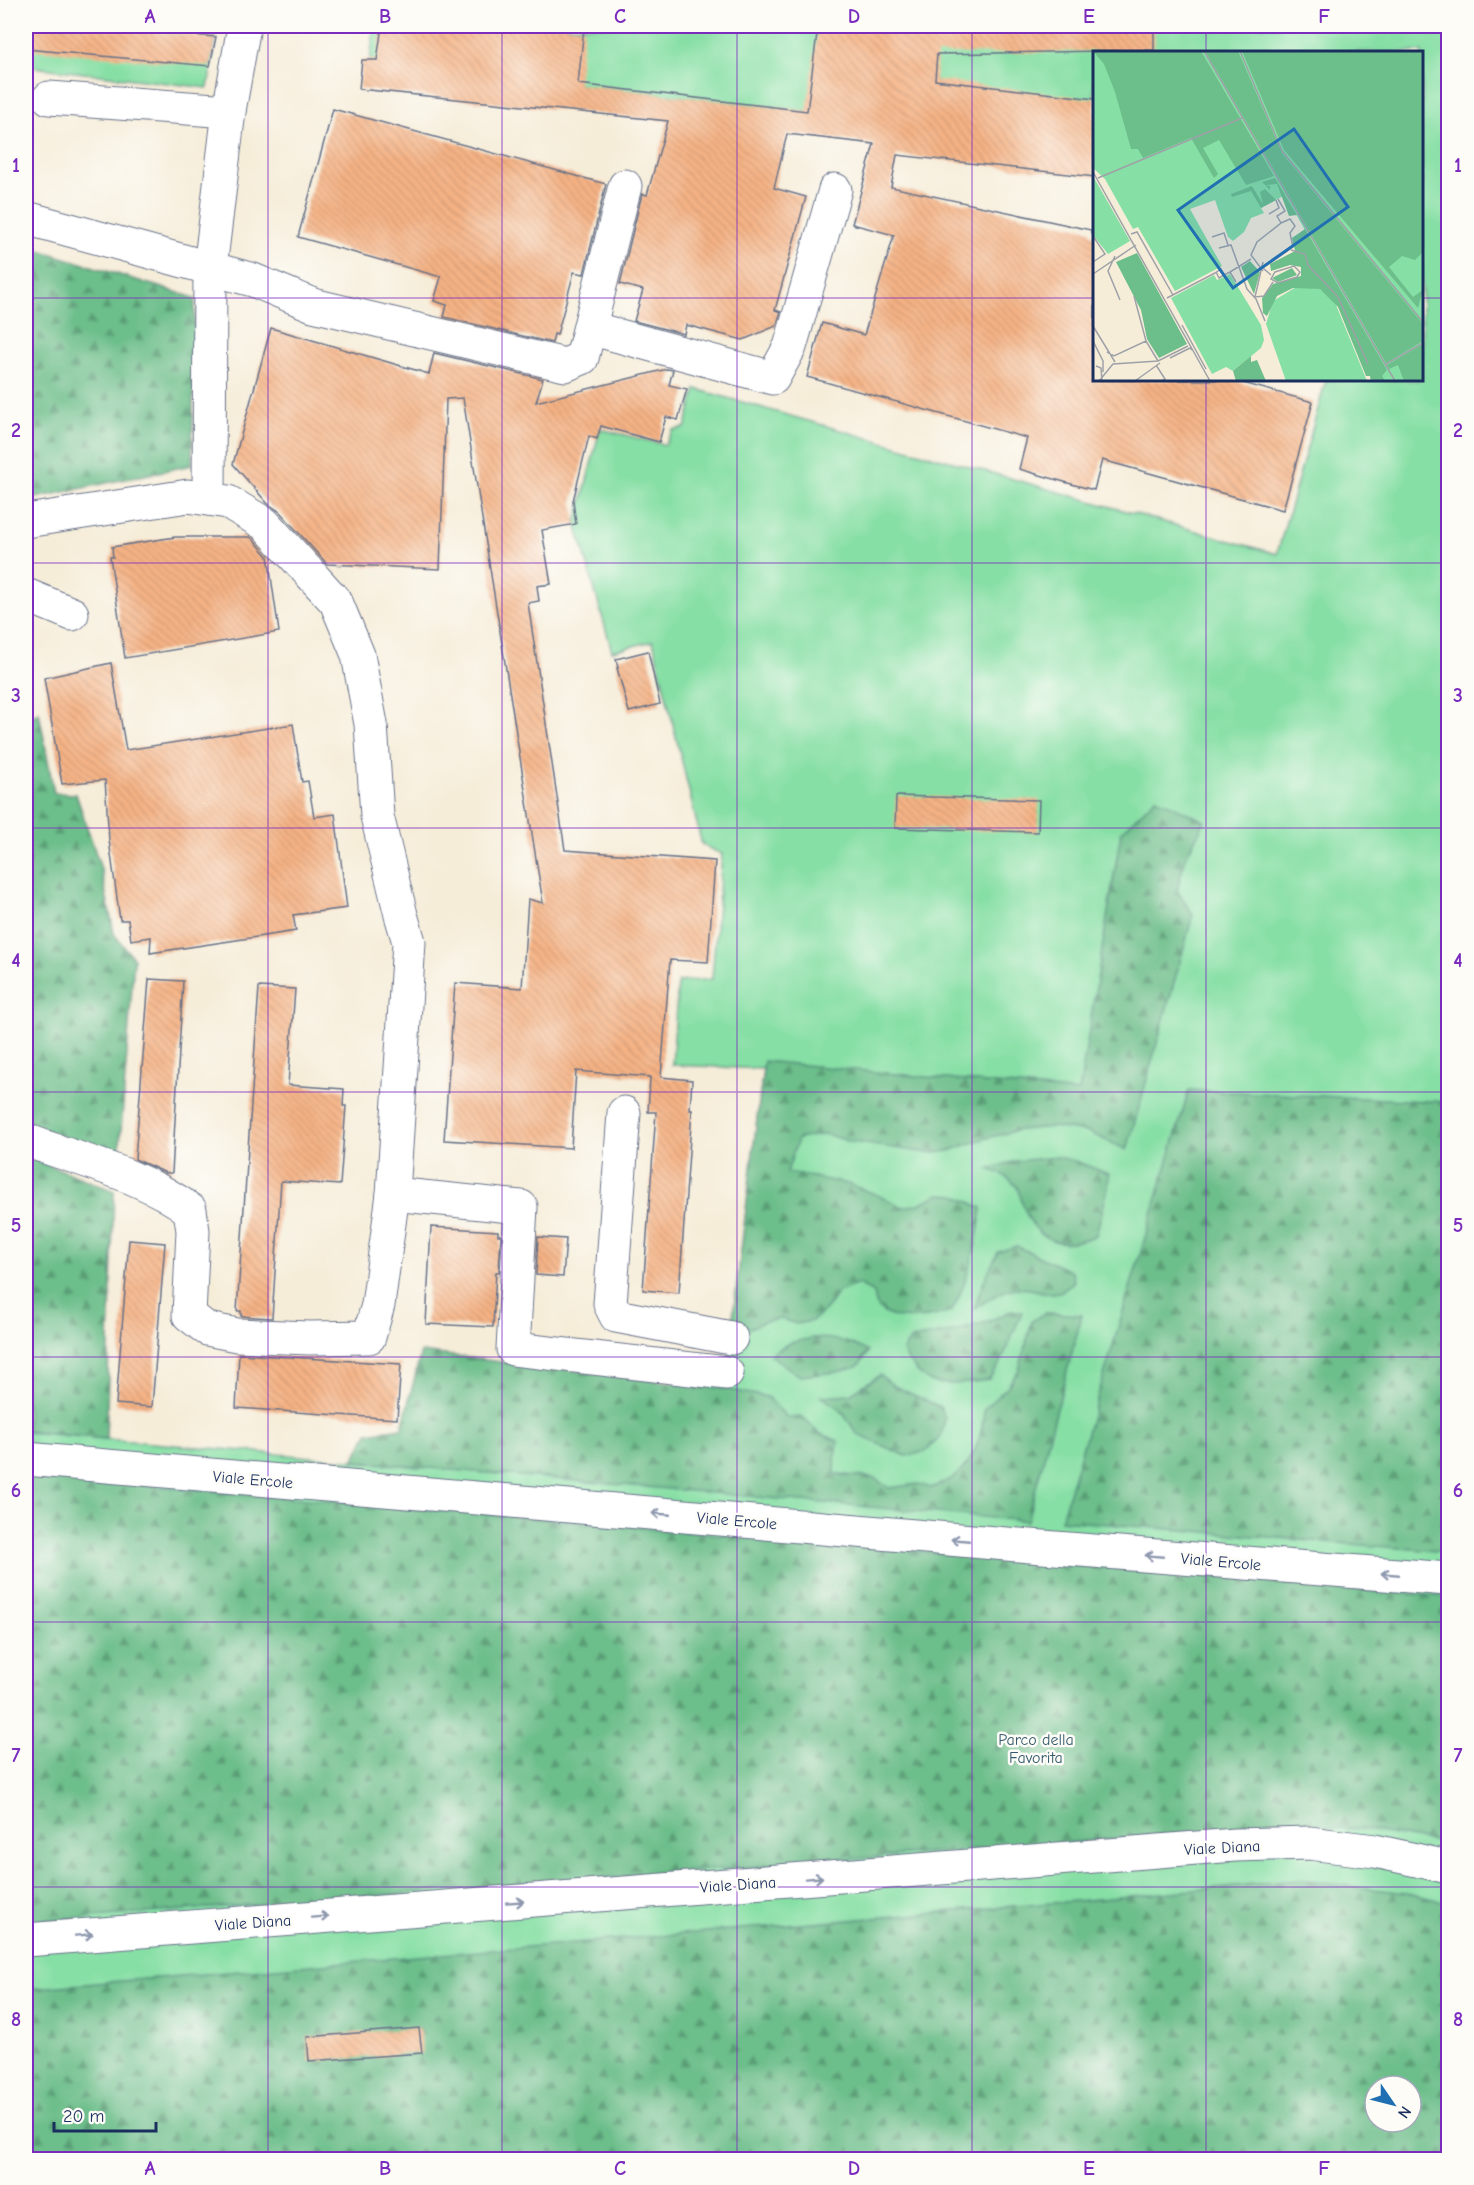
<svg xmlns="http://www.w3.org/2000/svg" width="1474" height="2185" font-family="'Comic Neue',sans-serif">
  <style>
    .green { fill: #86dfa4; stroke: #508781; stroke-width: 1.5; fill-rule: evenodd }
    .forest { fill: url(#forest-firs); stroke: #447674; stroke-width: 1.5; fill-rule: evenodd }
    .building { fill: url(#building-back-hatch) }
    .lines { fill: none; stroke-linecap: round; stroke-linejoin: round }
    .minor-casing { stroke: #687289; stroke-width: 35 }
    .minor { stroke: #fff; stroke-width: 33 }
    .oneway { stroke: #8d97ae }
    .grid { fill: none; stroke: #7b2cbf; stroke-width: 1.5; stroke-opacity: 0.55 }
    .labels { text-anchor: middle; stroke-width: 5; stroke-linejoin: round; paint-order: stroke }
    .street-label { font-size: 16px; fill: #1b2f5e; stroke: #fdfcf7 }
    .park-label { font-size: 16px; fill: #365b70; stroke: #fdfcf7 }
    .inset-road { fill: none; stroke: #9ea1a8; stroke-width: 1.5 }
    .view { fill: #1f6fb2; fill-opacity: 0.15; stroke: #1f6fb2; stroke-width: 3 }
    .inset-edge { fill: none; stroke: #1b2f5e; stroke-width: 3 }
    .neatline { fill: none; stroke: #7b2cbf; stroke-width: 2 }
    .grid-label { font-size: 20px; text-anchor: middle; font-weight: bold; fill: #7b2cbf }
  </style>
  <defs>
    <pattern id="forest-firs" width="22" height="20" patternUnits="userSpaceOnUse" patternTransform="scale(1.5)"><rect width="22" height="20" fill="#6cbe8a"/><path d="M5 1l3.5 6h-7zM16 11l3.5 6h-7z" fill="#589b74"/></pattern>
    <pattern id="building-back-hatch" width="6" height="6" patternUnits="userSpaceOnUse" patternTransform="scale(1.5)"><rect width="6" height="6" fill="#f5b284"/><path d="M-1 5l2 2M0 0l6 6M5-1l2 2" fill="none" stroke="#d19974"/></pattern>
  </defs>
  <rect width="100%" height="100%" fill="#fdfcf7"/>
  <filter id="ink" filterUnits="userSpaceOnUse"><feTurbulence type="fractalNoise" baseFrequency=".0167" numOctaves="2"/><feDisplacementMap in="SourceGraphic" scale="12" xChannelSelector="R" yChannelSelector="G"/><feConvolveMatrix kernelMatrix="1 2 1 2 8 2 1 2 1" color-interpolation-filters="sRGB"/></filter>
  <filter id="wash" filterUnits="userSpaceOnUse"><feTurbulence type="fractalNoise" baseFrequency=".008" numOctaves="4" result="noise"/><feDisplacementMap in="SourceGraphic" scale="24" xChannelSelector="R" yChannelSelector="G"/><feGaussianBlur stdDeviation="1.35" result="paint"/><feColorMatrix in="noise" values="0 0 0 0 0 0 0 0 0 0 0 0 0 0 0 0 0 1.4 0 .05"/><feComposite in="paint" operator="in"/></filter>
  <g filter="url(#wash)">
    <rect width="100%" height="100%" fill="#f6edd9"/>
    <g class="green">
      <path d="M26 26H218L208 88 26 66Z"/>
      <path d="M374 26H1448V2159H26V1432L483 1472 728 1366 763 1069 672 1065 678 982 712 979 722 854 702 845 653 641 612 651 576 524 600 429 665 445 673 430 685 428 696 389 1277 554 1326 380H1422V52H1094V145L370 60ZM1375 2086H1411V2122H1375Z"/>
    </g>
    <g class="forest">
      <path d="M26 246 195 298 192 465 26 500Z"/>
      <path d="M39 712 54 793 76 794 101 869 114 934 134 959 119 1158 26 1123V901L30 870 26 813V720Z"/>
      <path d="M1156 798 1205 821 1185 858 1177 891 1193 915 1127 1150 1088 1132 1052 1127 1019 1130 983 1139 949 1151 929 1153 852 1142 825 1134 798 1139 787 1172 848 1184 875 1194 903 1207 919 1204 940 1194 955 1195 982 1208C977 1244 969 1279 952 1311 933 1317 892 1326 878 1307 875 1304 875 1297 874 1293L859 1284 838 1292 826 1309 812 1321 796 1324 781 1319 765 1321 750 1328 732 1324 764 1061 1079 1092 1121 832Z"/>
      <path d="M1189 1090 1448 1102V1552L1061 1520Z"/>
      <path d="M26 1156 114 1191 106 1439 26 1431Z"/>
      <path d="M1057 1157 1075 1161 1109 1174 1108 1188 1096 1235C1062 1250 1038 1243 1024 1208 1021 1201 1020 1191 1016 1186 1008 1176 999 1172 988 1169L1016 1161Z"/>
      <path d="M1016 1246 1072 1272 1074 1281C1055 1304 1040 1287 1017 1288 1000 1290 988 1300 974 1309L983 1283 998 1252Z"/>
      <path d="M1012 1310 1022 1312 1001 1362 989 1379C975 1383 945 1386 932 1382 920 1378 907 1361 903 1350L911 1339C946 1333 982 1328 1012 1310Z"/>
      <path d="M1044 1313 1082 1315 1027 1521 353 1461 368 1433 402 1428 421 1352 725 1389 767 1397 788 1418 803 1417 819 1433 838 1441 835 1459V1474L874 1478 889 1488 918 1484 931 1488C939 1484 950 1481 957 1475 975 1458 983 1434 984 1409L1007 1387 1019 1370 1032 1321Z"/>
      <path d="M813 1338C835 1338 849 1341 868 1352 865 1356 863 1362 859 1365 849 1373 815 1374 800 1376L770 1355 789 1343Z"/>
      <path d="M880 1375 894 1386 940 1407 945 1418 941 1437 924 1452 906 1456 858 1435 840 1409 821 1396 850 1394Z"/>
      <path d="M26 1475 1448 1597V1844L1362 1829 1284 1826 26 1922Z"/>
      <path d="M1298 1880 1407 1893 1448 1902V2159L26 2160V1989L1111 1898ZM1375 2086H1411V2122H1375Z"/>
    </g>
    <g id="blocks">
      <g class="building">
        <path d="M26 26H89L216 37 210 66 26 49Z"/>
        <path d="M382 26H564L584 28 578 84 807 111 818 26H1154V50L937 54 935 80 1095 99V177L897 155 891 187 1091 230V234L1095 235V380H1232L1313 402 1283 510 1102 460 1094 490 1075 485 1019 469 1027 438 807 377 822 323 864 335 894 235 852 224 874 144 787 134 774 188 806 197 775 310 781 312 776 326 743 340 686 325 684 334 634 321 643 290 620 284 642 194 647 195 668 121 359 89 362 60H377Z"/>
        <path d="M333 109 606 184 584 274 574 272 557 335 554 334 552 343 444 317 447 305 434 301 441 277 298 237Z"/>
        <path d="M271 328 429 374 434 353 543 379 536 402 667 369 673 370 669 385 687 389 678 420 666 417 659 442 601 426 597 439 589 436 573 501 576 524 542 530 551 584 537 586 539 601 528 603 565 850 715 861 708 962 670 960 661 1077 692 1080 690 1110H692L679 1293 643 1290 656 1112H648L650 1077 576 1071 571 1148 444 1140 455 983 522 988 528 899 543 903 463 398 446 399 440 569 327 564 279 511 268 504 233 464Z"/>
        <path d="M175 537H250L253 539 268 556 279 632 125 658 110 557H113L112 547Z"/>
        <path d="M648 651 660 704 629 712 617 668H618L616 659Z"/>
        <path d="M111 663 126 750 293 724 302 782 308 781 314 817 335 814 347 908 293 915 296 931 150 953 151 937 131 940 128 920H120L109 840 105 780 62 784 44 678Z"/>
        <path d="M896 796 1039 800 1038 832 895 828Z"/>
        <path d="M149 979 183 981 172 1173H166L135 1159Z"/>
        <path d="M259 987 295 989 288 1085 344 1089 343 1106H346L340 1185 281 1181 272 1318 241 1316V1311H237Z"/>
        <path d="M431 1227 498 1231V1235H501L499 1272H496L493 1327 426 1324Z"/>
        <path d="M538 1237 566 1239 563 1277 536 1275Z"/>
        <path d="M129 1240 165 1243 152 1407 116 1404Z"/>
        <path d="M239 1354 401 1364 397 1419 236 1408Z"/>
        <path d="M419 2028 422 2053 309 2061 307 2037Z"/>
      </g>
    </g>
  </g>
  <g filter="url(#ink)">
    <use href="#blocks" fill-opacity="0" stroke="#687289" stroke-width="1.5"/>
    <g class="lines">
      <g class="minor-casing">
        <g id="minor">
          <path d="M49 98 229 111 244 26"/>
          <path d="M26 218 253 280 313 305 565 365 582 358 625 186"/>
          <path d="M590 328 773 378 790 347 835 190"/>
          <path d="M209 499 210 268 229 111"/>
          <path d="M26 521 188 496 228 502 265 524 336 602 358 655 371 724 377 816 401 915 409 942 393 1194 521 1207 513 1349 727 1373"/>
          <path d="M26 595 72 614"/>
          <path d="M624 1113 610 1304 616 1316 731 1338"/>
          <path d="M26 1140C81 1161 142 1174 190 1210L193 1231 189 1315 207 1329 237 1335 309 1338 369 1337 378 1305 393 1194"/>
          <path d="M26 1459 1030 1546 1448 1579"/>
          <path d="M26 1940 1235 1845 1309 1843 1375 1851 1448 1867"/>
        </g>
      </g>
      <use href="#minor" class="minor"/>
    </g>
    <defs><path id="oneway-shaft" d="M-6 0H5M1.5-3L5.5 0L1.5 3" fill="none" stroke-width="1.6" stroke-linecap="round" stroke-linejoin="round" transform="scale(1.5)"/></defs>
    <g class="oneway">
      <use href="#oneway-shaft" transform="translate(661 1514) rotate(-175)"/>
      <use href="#oneway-shaft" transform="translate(960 1540) rotate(-175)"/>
      <use href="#oneway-shaft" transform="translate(1154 1556) rotate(-175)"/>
      <use href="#oneway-shaft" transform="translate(1390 1574) rotate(-175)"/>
      <use href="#oneway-shaft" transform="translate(814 1878) rotate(-4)"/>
      <use href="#oneway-shaft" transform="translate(515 1902) rotate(-4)"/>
      <use href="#oneway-shaft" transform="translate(320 1917) rotate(-4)"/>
      <use href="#oneway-shaft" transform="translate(84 1935) rotate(-4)"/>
    </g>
  </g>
  <path class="grid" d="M268 26V2160M502 26V2160M737 26V2160M972 26V2160M1206 26V52M26 298H1094M1422 298H1448M1206 380V2160M26 563H1448M26 828H1448M26 1092H1448M26 1357H1448M26 1622H1448M26 1887H1448"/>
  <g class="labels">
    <g class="street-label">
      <text transform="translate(253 1479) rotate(5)" y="6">Viale Ercole</text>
      <text transform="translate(737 1520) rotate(5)" y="6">Viale Ercole</text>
      <text transform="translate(1221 1561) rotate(5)" y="6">Viale Ercole</text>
      <text transform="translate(1222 1847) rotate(-3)" y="6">Viale Diana</text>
      <text transform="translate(738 1884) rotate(-4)" y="6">Viale Diana</text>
      <text transform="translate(253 1922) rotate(-4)" y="6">Viale Diana</text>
    </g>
    <g class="park-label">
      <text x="1036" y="1745">Parco della<tspan x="1036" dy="18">Favorita</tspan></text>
    </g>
  </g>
  <g transform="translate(1093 51)">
    <rect width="330" height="330" fill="#f6edd9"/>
    <path d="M0 0H330V330H278L277 324 290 316 192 144 168 157 171 162 158 167 151 181 140 190 135 186 122 149 97 158 129 215 82 240 45 176 40 178 12 128 0 117ZM0 125 37 190 15 203 0 184ZM137 223 168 274 171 289 168 297 140 320 133 316 119 323 78 247 121 224 124 229ZM205 235 227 238 241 249 274 330H193L173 273 180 250Z" fill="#86dfa4"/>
    <path d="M0 0H108L181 125 153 134 126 89 110 97 125 123 121 127 98 87 50 107 45 98H38L22 41 11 13ZM112 0H145L189 102 330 273V290L293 312ZM149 0H330V201L322 209 309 205 296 216 320 246 330 239 325 257 191 99ZM182 127 204 164 196 165 184 133 172 134 177 135V139L169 131ZM159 135 170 153 167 141 172 138 183 149 168 157 158 140 139 146 138 143ZM212 178 294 319 289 325 292 330H278L277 325H273L245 256 227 238 200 237 184 245 174 265 170 262 169 247 180 233 208 225V216L197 214 178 220 177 213 202 200 199 187ZM44 202 94 293 66 307 54 288 48 259 23 211ZM157 210 167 221 161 243 148 216ZM199 217 204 224 185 231 179 227ZM330 293V330H311L305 314 296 318 294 314ZM158 305V311L164 309 173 330H143L140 320Z" fill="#6cbe8a"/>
    <path class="inset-road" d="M111 0 302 330M147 0 189 100 330 271M0 121 117 330M5 127 149 67M176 163 186 157 183 149M38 183 44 181 80 244M0 185 12 203 0 211M119 186 131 182 135 194M126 197 138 194 154 238 163 248 172 270M198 199 212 203 215 214 245 246 275 313M22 205 15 220 27 249M170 211 162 246 171 245 180 231M201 215 207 221 204 226 185 232 178 228 182 221ZM170 220 158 204 164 191 188 172 184 165 192 160 185 148M137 221 158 208M0 223 43 194M131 224 137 221 143 231M178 224 170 217 200 196 197 182 202 175 197 168 188 172M41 245 53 290M74 247 122 222 128 218 131 224 126 227 123 221M89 274 113 318M0 275 22 311M0 290 10 310V321M14 301 21 305 53 290 65 310M77 307 97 297 99 299M293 313 330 292M63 314 72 328 68 330M3 315 8 317 9 330M6 330 20 313 65 310 95 295M42 330 67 312"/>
    <path class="view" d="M201 78 255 156 140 237 85 159Z"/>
    <rect width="330" height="330" class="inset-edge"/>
  </g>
  <rect width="1474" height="2185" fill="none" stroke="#fdfcf7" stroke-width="66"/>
  <g transform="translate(1393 2104) rotate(125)"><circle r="28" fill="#fdfcf7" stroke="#a3aaba" stroke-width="1.5"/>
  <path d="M0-4.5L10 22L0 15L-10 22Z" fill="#1f6fb2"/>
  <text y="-9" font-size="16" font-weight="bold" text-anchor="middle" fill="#1b2f5e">N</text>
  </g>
  <path d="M54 2122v9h102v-9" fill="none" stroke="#1b2f5e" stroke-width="3"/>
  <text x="63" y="2122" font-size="18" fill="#1b2f5e" stroke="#fdfcf7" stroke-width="4.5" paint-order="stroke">20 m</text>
  <rect x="33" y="33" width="1408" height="2119" class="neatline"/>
  <g class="grid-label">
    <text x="150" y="23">A</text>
    <text x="385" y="23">B</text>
    <text x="620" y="23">C</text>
    <text x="854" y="23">D</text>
    <text x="1089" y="23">E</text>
    <text x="1324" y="23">F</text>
    <text x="16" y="172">1</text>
    <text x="1458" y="172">1</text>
    <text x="16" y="437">2</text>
    <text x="1458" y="437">2</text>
    <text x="16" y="702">3</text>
    <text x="1458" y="702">3</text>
    <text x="16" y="967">4</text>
    <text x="1458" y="967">4</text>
    <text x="16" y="1232">5</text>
    <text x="1458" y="1232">5</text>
    <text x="16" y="1497">6</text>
    <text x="1458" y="1497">6</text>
    <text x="16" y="1762">7</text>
    <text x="1458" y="1762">7</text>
    <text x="16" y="2026">8</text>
    <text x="1458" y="2026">8</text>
    <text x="150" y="2175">A</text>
    <text x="385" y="2175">B</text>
    <text x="620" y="2175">C</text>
    <text x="854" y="2175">D</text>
    <text x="1089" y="2175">E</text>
    <text x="1324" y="2175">F</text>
  </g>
</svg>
